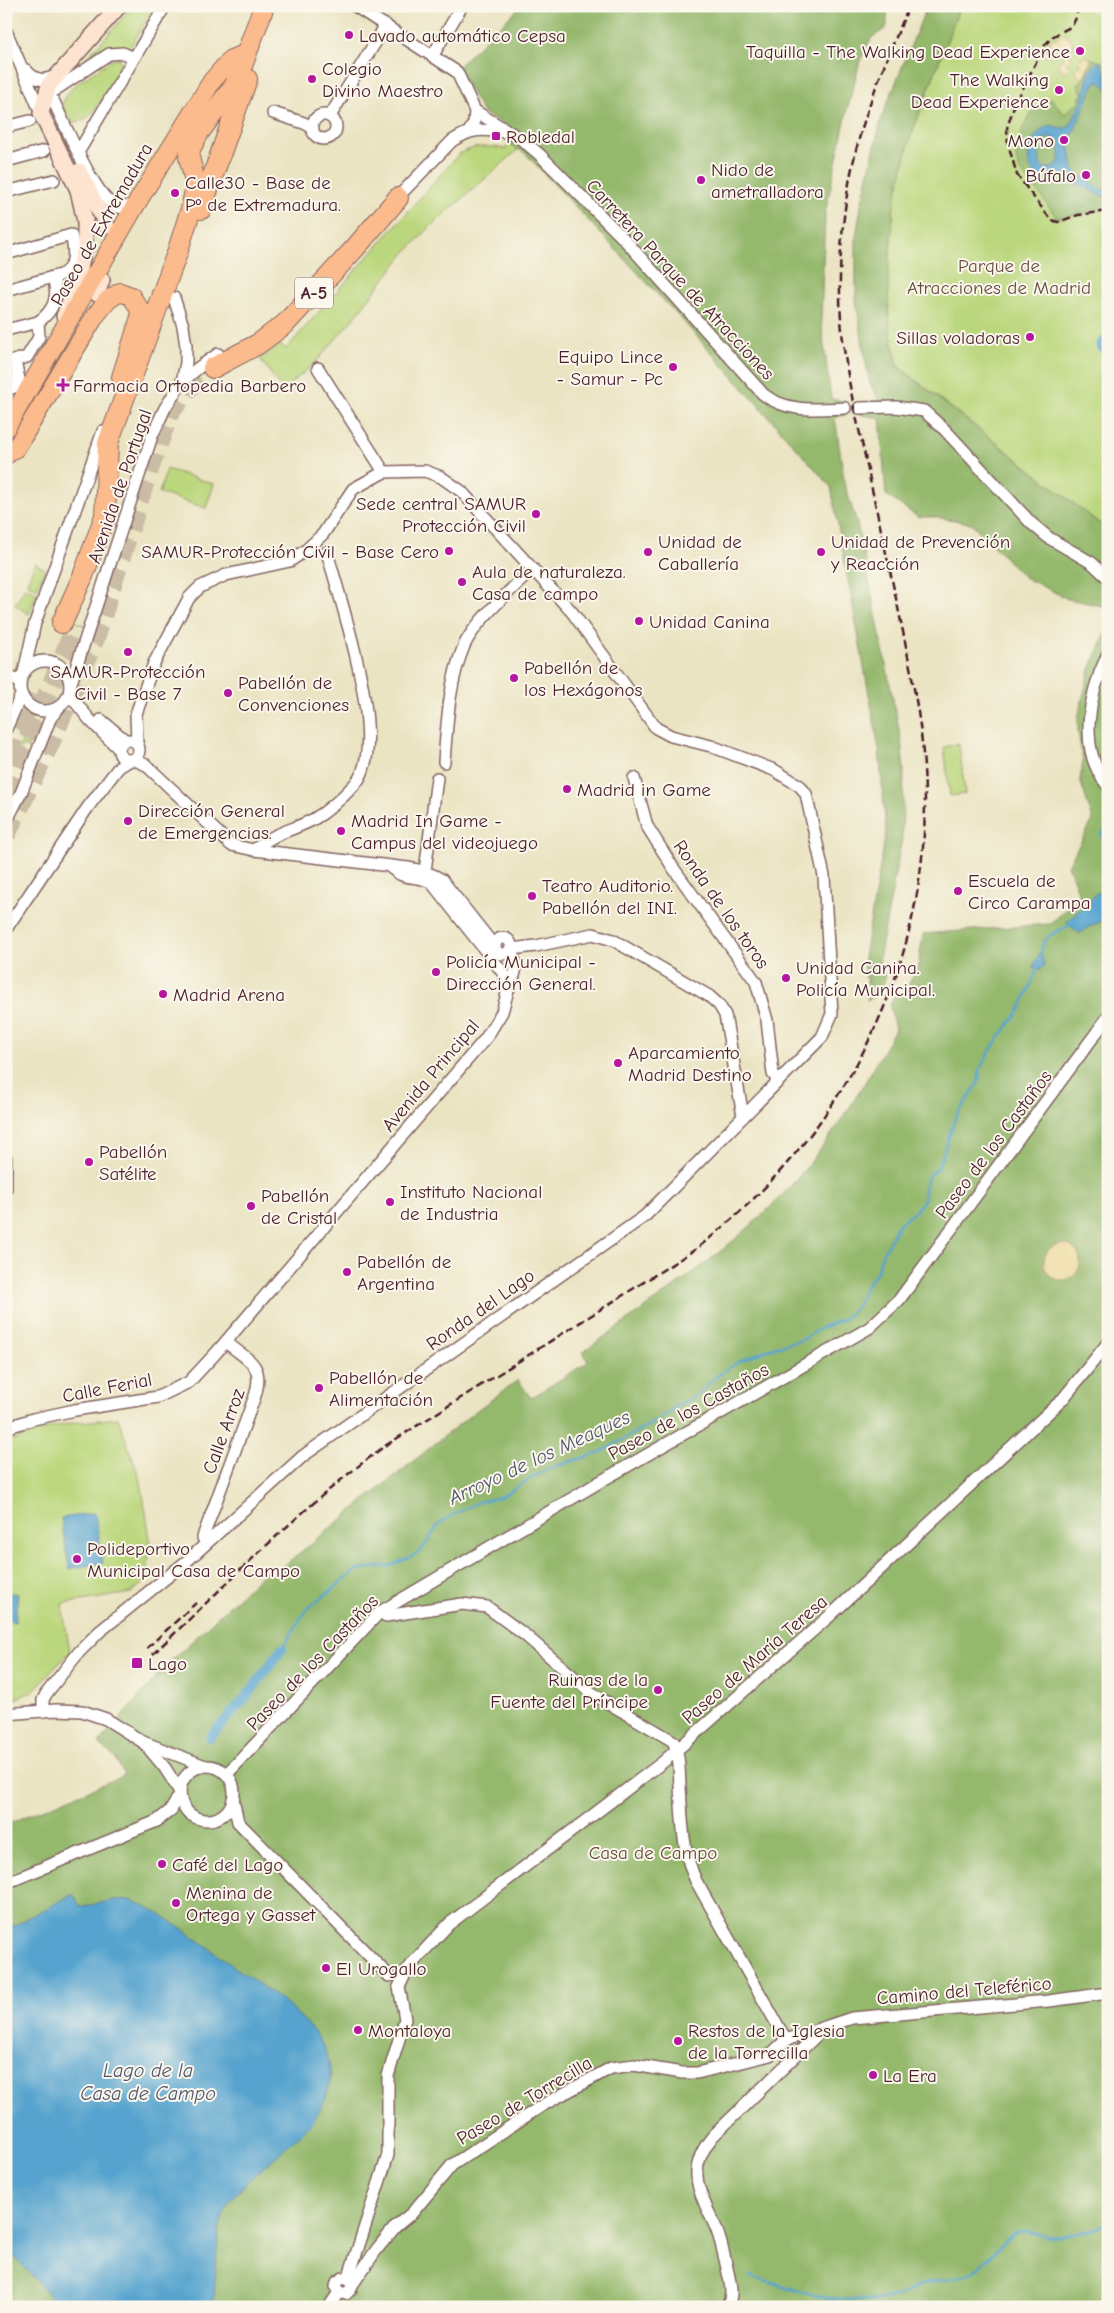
<svg xmlns="http://www.w3.org/2000/svg" width="1114" height="2313" font-family="'Comic Neue',sans-serif">
  <style>
    .green { fill: #bbd77d; stroke: #827b54 }
    .forest { fill: #94b86c; stroke: #6f6c4c }
    .sand { fill: #eeda9e; stroke: #9c7c64 }
    .water { fill: #54a3ce; stroke: #4f617c; fill-rule: evenodd }
    .lines { fill: none; stroke-linecap: round; stroke-linejoin: round }
    .stream { stroke: #54a3ce; stroke-width: 2.5 }
    .canal { stroke: #54a3ce; stroke-width: 10 }
    .motorway-tunnel { stroke: #cbbda5; stroke-width: 20; stroke-dasharray: 20 10; stroke-linecap: butt }
    .minor-casing { stroke: #826460; stroke-width: 14 }
    .secondary-casing { stroke: #826460; stroke-width: 18 }
    .primary-casing { stroke: #826460; stroke-width: 20 }
    .motorway-casing { stroke: #826460; stroke-width: 22 }
    .minor { stroke: #fff; stroke-width: 11 }
    .secondary { stroke: #fde4d1; stroke-width: 15 }
    .primary { stroke: #fbbb8c; stroke-width: 18 }
    .motorway { stroke: #fbbb8c; stroke-width: 20 }
    .rail { stroke: #4a1f2b; stroke-width: 2.5; stroke-dasharray: 8 4; stroke-linecap: butt }
    .poi-dot { fill: #b5179e; stroke: #fbf7ec; stroke-width: 2 }
    .labels { text-anchor: middle; stroke-width: 4; stroke-linejoin: round; paint-order: stroke }
    .shield { fill: #fbf7ec; stroke: #7f6065; stroke-width: 1 }
    .shield-label { font-size: 18px; font-weight: bold; fill: #4a1f2b }
    .poi-label { font-size: 19px; fill: #4a1f2b; stroke: #fbf7ec; text-anchor: start }
    .street-label { font-size: 19px; fill: #4a1f2b; stroke: #fbf7ec }
    .park-label { font-size: 19px; fill: #664d40; stroke: #fbf7ec }
    .water-label { font-size: 20px; font-style: italic; fill: #4e546c; stroke: #fbf7ec }
  </style>
  <rect width="100%" height="100%" fill="#fbf7ec"/>
  <filter id="ink" filterUnits="userSpaceOnUse"><feTurbulence type="fractalNoise" baseFrequency=".02" numOctaves="2"/><feDisplacementMap in="SourceGraphic" scale="10" xChannelSelector="R" yChannelSelector="G"/><feConvolveMatrix kernelMatrix="1 2 1 2 8 2 1 2 1" color-interpolation-filters="sRGB"/></filter>
  <filter id="wash" filterUnits="userSpaceOnUse"><feTurbulence type="fractalNoise" baseFrequency=".0096" numOctaves="4" result="noise"/><feDisplacementMap in="SourceGraphic" scale="20" xChannelSelector="R" yChannelSelector="G"/><feGaussianBlur stdDeviation="1.12" result="paint"/><feColorMatrix in="noise" values="0 0 0 0 0 0 0 0 0 0 0 0 0 0 0 0 0 1.4 0 .05"/><feComposite in="paint" operator="in"/></filter>
  <g filter="url(#wash)">
    <rect width="100%" height="100%" fill="#ebe4c3"/>
    <g class="green">
      <path d="M133 6H155L129 49 75 72Z"/>
      <path d="M960 6H1108V530L898 366 889 324 888 276 894 205 910 139Z"/>
      <path d="M118 58 122 63C114 77 92 127 74 122 46 101 78 83 94 72 102 67 109 60 118 58Z"/>
      <path d="M508 144 519 149 433 224 403 255 353 319 315 363 283 390 260 359 280 345 286 349 459 154C475 145 488 146 506 149Z"/>
      <path d="M167 469 214 484 206 508 159 493Z"/>
      <path d="M35 563 45 569 37 589 27 583Z"/>
      <path d="M25 587 37 593 29 614 15 605Z"/>
      <path d="M31 728V732L27 737 34 739V742L28 743V749L24 746 19 751 18 746 23 743 17 737 16 732 24 737Z"/>
      <path d="M959 744 965 794 950 796 944 747Z"/>
      <path d="M118 1418 141 1482 150 1539 147 1580 131 1593 62 1604 70 1652 33 1691 6 1703V1443L52 1427 72 1423Z"/>
    </g>
    <g class="forest">
      <path d="M521 6H889L887 14V25L885 29 871 38 860 61 848 107 825 213 821 321 831 399 845 401V415L835 417 845 486 856 520 864 556 901 739 904 771 902 838 879 959 885 979 880 993 867 1000 869 990 863 963 886 832 879 749 831 487 684 322 525 153 508 144 513 129 483 113 457 67Z"/>
      <path d="M927 6H960L910 138 894 205 888 276 889 324 897 366 1108 530V607L1068 599 1024 577 971 523 935 517H918L886 495 880 418 859 414V403L878 401 879 400 869 382 856 301V237L861 206 881 119Z"/>
      <path d="M1092 59 1106 64 1108 67V208L1062 218 1056 217 1037 190 1020 171 1016 159V147L1024 126 1033 111 1051 98 1064 114 1081 100 1079 97 1083 94 1079 88V83L1084 78Z"/>
      <path d="M1108 629V2307H6V1825C45 1807 85 1793 124 1775L115 1758 99 1743 165 1667 266 1571 271 1576 473 1413 518 1380 531 1398 588 1362 583 1352C655 1300 736 1248 795 1181 835 1135 867 1082 895 1029L890 1006 894 996 901 997 918 968 923 934 1050 924 1080 897 1068 865 1093 820 1080 780 1083 761 1078 732V718L1090 669Z"/>
    </g>
    <g class="sand">
      <path d="M1064 33 1067 38 1069 36 1074 46 1068 52 1071 58 1066 63 1070 67 1064 72 1057 64 1065 57 1058 48 1045 57 1043 54 1053 37 1055 39Z"/>
      <path d="M1084 56 1092 59 1082 80 1074 70 1081 64 1078 61Z"/>
      <circle cx="1062" cy="1262" r="18"/>
    </g>
    <g class="water">
      <path d="M1099 61 1102 62 1101 64 1106 72 1108 89 1100 81 1095 82 1069 143 1073 169 1079 175 1086 178 1100 189 1108 191 1107 198C1089 191 1074 179 1054 176 1048 176 1041 179 1035 174 1021 162 1031 136 1045 127 1054 122 1061 132 1070 126L1082 101 1090 70ZM1049 138H1054L1059 142 1060 159 1054 168H1044L1040 164 1039 146 1043 139Z"/>
      <path d="M1103 889 1108 892 1106 900 1108 918 1085 929 1080 934 1066 922C1080 912 1088 898 1103 889Z"/>
      <path d="M1041 951 1044 966 1041 969 1033 967Z"/>
      <path d="M95 1513 103 1563 69 1569 61 1518Z"/>
      <path d="M6 1592 18 1594 15 1622 6 1621Z"/>
      <path d="M73 1894 80 1906C97 1906 112 1897 129 1900 153 1904 217 1954 240 1971 288 2005 363 2049 315 2118 307 2130 294 2140 283 2150 266 2167 242 2182 229 2203 214 2225 217 2279 213 2307H54L53 2301 32 2275 6 2249V1930Z"/>
    </g>
    <g class="lines">
      <g class="stream">
        <path d="M1108 826 1101 835 1108 846"/>
        <path d="M1103 892 1108 882"/>
        <path d="M1041 954C1043 932 1056 934 1072 924"/>
        <path d="M282 1649 306 1610 354 1572 369 1568 390 1566 408 1558 421 1551 440 1523 456 1513 478 1502 501 1497 528 1480 553 1467 599 1453 663 1417 678 1405 699 1394 713 1379 738 1362 774 1347 802 1340 823 1327 844 1319 857 1306 867 1285 877 1272 881 1257 898 1225 915 1211 924 1200V1189L929 1175 938 1168 956 1116 978 1084 980 1069 993 1046 1021 1008 1038 967"/>
        <path d="M750 2276C793 2292 845 2306 891 2298 903 2296 914 2287 926 2283 942 2278 959 2279 974 2271 990 2261 999 2242 1016 2233 1025 2228 1036 2235 1046 2236 1067 2237 1089 2232 1108 2223"/>
      </g>
      <g class="canal">
        <path d="M1108 338 1102 343 1101 347 1108 352"/>
        <path d="M210 1737 247 1696 282 1649"/>
      </g>
    </g>
  </g>
  <g filter="url(#ink)">
    <g class="lines">
      <g class="motorway-tunnel">
        <path d="M6 757 33 694"/>
        <path d="M6 794 76 626"/>
        <path d="M6 835 52 739 94 641 148 472 169 414 193 383 213 368"/>
      </g>
      <g class="minor-casing">
        <g id="minor">
          <path d="M355 6 457 72 475 111 474 123 470 130"/>
          <path d="M6 31 41 113"/>
          <path d="M433 55 462 6"/>
          <path d="M26 70C35 81 44 82 57 75"/>
          <path d="M55 90 109 54 123 53 134 58"/>
          <path d="M53 100C64 122 95 197 115 206 123 210 130 205 137 202"/>
          <path d="M475 111 521 139 539 154 623 238 763 394C787 413 816 409 845 408"/>
          <path d="M273 113 304 123 313 128"/>
          <circle cx="324" cy="127" r="12"/>
          <path d="M330 116 386 25"/>
          <path d="M6 127 30 121"/>
          <path d="M79 151 165 6"/>
          <path d="M6 161 44 151"/>
          <path d="M6 192 54 180"/>
          <path d="M394 201 452 141C472 128 482 129 505 132"/>
          <path d="M6 254 71 235C76 254 76 273 53 277 59 296 55 310 38 322L39 337 27 357 6 363"/>
          <path d="M6 290 53 277"/>
          <path d="M6 330 38 322"/>
          <path d="M318 368 384 472"/>
          <path d="M182 382 198 368 218 354"/>
          <path d="M6 390 14 387 19 379 15 361"/>
          <path d="M859 408 896 407 924 411 945 430 1031 523 1049 538 1092 563 1108 578"/>
          <path d="M1108 654C1089 693 1077 750 1108 786"/>
          <circle cx="45" cy="686" r="25"/>
          <path d="M24 672 35 623 103 431"/>
          <path d="M6 675 20 682"/>
          <path d="M70 686 152 436 165 408 182 382 186 363V346L183 326 174 298"/>
          <path d="M69 694 89 719 119 749"/>
          <path d="M101 720 125 740"/>
          <path d="M6 729 21 695"/>
          <circle cx="129" cy="750" r="10"/>
          <path d="M133 759 146 765 231 845 254 850 408 868C421 870 431 873 442 880L495 947"/>
          <path d="M444 762C447 723 449 681 464 646 475 621 513 588 533 569"/>
          <path d="M634 778 647 826 674 869 756 982 767 1020 773 1074 778 1080"/>
          <path d="M6 822 21 793 50 719 60 706"/>
          <path d="M254 850C274 832 292 831 314 819 328 811 344 796 355 784 391 746 340 600 327 552"/>
          <path d="M425 871 437 778"/>
          <path d="M6 929 88 807 119 767 130 760"/>
          <circle cx="503" cy="946" r="8"/>
          <path d="M511 949 536 946 593 934 613 940 709 996 719 1005 725 1015 743 1116"/>
          <path d="M507 993C513 979 522 964 509 951"/>
          <path d="M6 1158V1188"/>
          <path d="M6 1428 33 1419 75 1410 158 1397 189 1382 216 1353 486 1038 502 1012 507 994 504 974 431 882C412 873 407 883 389 866"/>
          <path d="M206 1543 203 1538 204 1534 255 1396C265 1363 248 1361 226 1342"/>
          <path d="M380 1612 386 1616 462 1604 487 1607 525 1635 593 1694 673 1741C680 1755 679 1771 680 1786 682 1819 682 1851 696 1881L786 2040"/>
          <path d="M43 1711V1700L46 1694 79 1652 99 1632 187 1561 303 1456 645 1216 822 1037 832 1014 824 876 806 794 800 786 774 770 711 746 671 736 656 728 572 612 461 491 441 477 425 471 384 472 353 489 323 534 306 550 290 561 226 575 200 587 189 598 154 663 136 714 137 743"/>
          <path d="M6 1714 56 1710 82 1711 106 1719 143 1742 205 1766"/>
          <path d="M144 1743 165 1768 180 1792"/>
          <circle cx="207" cy="1793" r="27"/>
          <path d="M227 1774 380 1612 603 1480 869 1328 899 1300 1108 1017"/>
          <path d="M233 1799 238 1822 389 1976"/>
          <path d="M6 1883 157 1821 171 1810 180 1794"/>
          <path d="M399 1987 408 1968 449 1924 663 1762 833 1613 1062 1400 1108 1343"/>
          <path d="M348 2279 388 2155V2076L405 2019 399 1987"/>
          <path d="M352 2285 377 2249 396 2226 412 2213 452 2165 543 2105 611 2068 634 2065 682 2073H697L770 2055 786 2040 852 2018 1049 2001 1108 1993"/>
          <path d="M339 2292 346 2294 351 2289 352 2285 348 2279"/>
          <path d="M339 2292 336 2287 337 2282 343 2278 348 2279"/>
          <path d="M329 2307 339 2292"/>
          <path d="M727 2307C733 2297 731 2287 729 2277 725 2260 722 2243 716 2228 700 2192 684 2171 713 2136L821 2031"/>
        </g>
      </g>
      <g class="secondary-casing">
        <g id="secondary">
          <path d="M79 171 107 226"/>
          <path d="M97 294 102 280"/>
          <path d="M64 316 77 283 85 245V221L78 190 41 113 49 85 119 6"/>
        </g>
      </g>
      <g class="primary-casing">
        <g id="primary">
          <path d="M6 428 138 201 212 81 231 59 245 54"/>
          <path d="M6 455 16 448 95 316 108 300 120 292 131 296 139 308 140 317 121 377"/>
        </g>
      </g>
      <g class="motorway-casing">
        <g id="motorway">
          <path d="M201 209 247 79"/>
          <path d="M213 368 258 344 285 324 356 247 398 198"/>
          <path d="M62 623 83 576 105 516 108 443 177 253 191 209 196 186 189 157 190 149 199 132 235 85 264 6"/>
        </g>
      </g>
      <use href="#minor" class="minor"/>
      <use href="#secondary" class="secondary"/>
      <use href="#primary" class="primary"/>
      <use href="#motorway" class="motorway"/>
      <g class="rail">
        <path d="M1077 6V16L1072 26 1052 37 1044 46 1014 106 1007 128 1008 144 1017 175 1051 220 1058 222 1078 215 1108 211"/>
        <path d="M147 1648 196 1603"/>
        <path d="M153 1654C228 1583 301 1507 385 1446L696 1249C865 1118 953 920 917 706 903 622 882 539 865 456 853 404 841 351 840 297 839 240 846 181 863 125 875 85 893 45 909 6"/>
      </g>
    </g>
  </g>
  <g class="poi-dot">
    <circle cx="349" cy="35" r="5"/>
    <circle cx="1080" cy="51" r="5"/>
    <circle cx="312" cy="79" r="5"/>
    <circle cx="1059" cy="90" r="5"/>
    <rect x="491" y="131" width="10" height="10" rx="2.5"/>
    <circle cx="1064" cy="140" r="5"/>
    <circle cx="1086" cy="175" r="5"/>
    <circle cx="701" cy="180" r="5"/>
    <circle cx="175" cy="193" r="5"/>
    <circle cx="1030" cy="337" r="5"/>
    <circle cx="673" cy="367" r="5"/>
    <path d="M60.5 377.5h5v5h5v5h-5v5h-5v-5h-5v-5h5z"/>
    <circle cx="536" cy="514" r="5"/>
    <circle cx="449" cy="551" r="5"/>
    <circle cx="648" cy="552" r="5"/>
    <circle cx="821" cy="552" r="5"/>
    <circle cx="462" cy="582" r="5"/>
    <circle cx="639" cy="621" r="5"/>
    <circle cx="128" cy="652" r="5"/>
    <circle cx="514" cy="678" r="5"/>
    <circle cx="228" cy="693" r="5"/>
    <circle cx="567" cy="789" r="5"/>
    <circle cx="128" cy="821" r="5"/>
    <circle cx="341" cy="831" r="5"/>
    <circle cx="958" cy="891" r="5"/>
    <circle cx="532" cy="896" r="5"/>
    <circle cx="436" cy="972" r="5"/>
    <circle cx="786" cy="978" r="5"/>
    <circle cx="163" cy="994" r="5"/>
    <circle cx="618" cy="1063" r="5"/>
    <circle cx="89" cy="1162" r="5"/>
    <circle cx="390" cy="1202" r="5"/>
    <circle cx="251" cy="1206" r="5"/>
    <circle cx="347" cy="1272" r="5"/>
    <circle cx="319" cy="1388" r="5"/>
    <circle cx="77" cy="1559" r="5"/>
    <rect x="131" y="1657" width="12" height="12" rx="2.5"/>
    <circle cx="658" cy="1690" r="5"/>
    <circle cx="162" cy="1864" r="5"/>
    <circle cx="176" cy="1903" r="5"/>
    <circle cx="326" cy="1968" r="5"/>
    <circle cx="358" cy="2030" r="5"/>
    <circle cx="678" cy="2041" r="5"/>
    <circle cx="873" cy="2075" r="5"/>
  </g>
  <g class="labels">
    <rect class="shield" x="295" y="277.5" width="38" height="31" rx="4"/>
    <g class="shield-label">
      <text x="314" y="299">A-5</text>
    </g>
    <g class="poi-label">
      <text x="359" y="42">Lavado automático Cepsa</text>
      <text x="1070" y="58" text-anchor="end">Taquilla - The Walking Dead Experience</text>
      <text x="322" y="75">Colegio<tspan x="322" dy="22">Divino Maestro</tspan></text>
      <text x="1049" y="86" text-anchor="end">The Walking<tspan x="1049" dy="22">Dead Experience</tspan></text>
      <text x="506" y="143">Robledal</text>
      <text x="1054" y="147" text-anchor="end">Mono</text>
      <text x="711" y="176">Nido de<tspan x="711" dy="22">ametralladora</tspan></text>
      <text x="1076" y="182" text-anchor="end">Búfalo</text>
      <text x="185" y="189">Calle30 - Base de<tspan x="185" dy="22">Pº de Extremadura.</tspan></text>
      <text x="1020" y="344" text-anchor="end">Sillas voladoras</text>
      <text x="663" y="363" text-anchor="end">Equipo Lince<tspan x="663" dy="22">- Samur - Pc</tspan></text>
      <text x="73" y="392">Farmacia Ortopedia Barbero</text>
      <text x="526" y="510" text-anchor="end">Sede central SAMUR<tspan x="526" dy="22">Protección Civil</tspan></text>
      <text x="658" y="548">Unidad de<tspan x="658" dy="22">Caballería</tspan></text>
      <text x="831" y="548">Unidad de Prevención<tspan x="831" dy="22">y Reacción</tspan></text>
      <text x="439" y="558" text-anchor="end">SAMUR-Protección Civil - Base Cero</text>
      <text x="472" y="578">Aula de naturaleza.<tspan x="472" dy="22">Casa de campo</tspan></text>
      <text x="649" y="628">Unidad Canina</text>
      <text x="524" y="674">Pabellón de<tspan x="524" dy="22">los Hexágonos</tspan></text>
      <text x="128" y="678" text-anchor="middle">SAMUR-Protección<tspan x="128" dy="22">Civil - Base 7</tspan></text>
      <text x="238" y="689">Pabellón de<tspan x="238" dy="22">Convenciones</tspan></text>
      <text x="577" y="796">Madrid in Game</text>
      <text x="138" y="817">Dirección General<tspan x="138" dy="22">de Emergencias.</tspan></text>
      <text x="351" y="827">Madrid In Game -<tspan x="351" dy="22">Campus del videojuego</tspan></text>
      <text x="968" y="887">Escuela de<tspan x="968" dy="22">Circo Carampa</tspan></text>
      <text x="542" y="892">Teatro Auditorio.<tspan x="542" dy="22">Pabellón del INI.</tspan></text>
      <text x="446" y="968">Policía Municipal -<tspan x="446" dy="22">Dirección General.</tspan></text>
      <text x="796" y="974">Unidad Canina.<tspan x="796" dy="22">Policía Municipal.</tspan></text>
      <text x="173" y="1001">Madrid Arena</text>
      <text x="628" y="1059">Aparcamiento<tspan x="628" dy="22">Madrid Destino</tspan></text>
      <text x="99" y="1158">Pabellón<tspan x="99" dy="22">Satélite</tspan></text>
      <text x="400" y="1198">Instituto Nacional<tspan x="400" dy="22">de Industria</tspan></text>
      <text x="261" y="1202">Pabellón<tspan x="261" dy="22">de Cristal</tspan></text>
      <text x="357" y="1268">Pabellón de<tspan x="357" dy="22">Argentina</tspan></text>
      <text x="329" y="1384">Pabellón de<tspan x="329" dy="22">Alimentación</tspan></text>
      <text x="87" y="1555">Polideportivo<tspan x="87" dy="22">Municipal Casa de Campo</tspan></text>
      <text x="148" y="1670">Lago</text>
      <text x="648" y="1686" text-anchor="end">Ruinas de la<tspan x="648" dy="22">Fuente del Príncipe</tspan></text>
      <text x="172" y="1871">Café del Lago</text>
      <text x="186" y="1899">Menina de<tspan x="186" dy="22">Ortega y Gasset</tspan></text>
      <text x="336" y="1975">El Urogallo</text>
      <text x="368" y="2037">Montaloya</text>
      <text x="688" y="2037">Restos de la Iglesia<tspan x="688" dy="22">de la Torrecilla</tspan></text>
      <text x="883" y="2082">La Era</text>
    </g>
    <g class="street-label">
      <text transform="translate(101 224) rotate(-60)" y="7">Paseo de Extremadura</text>
      <text transform="translate(681 279) rotate(47)" y="7">Carretera Parque de Atracciones</text>
      <text transform="translate(119 486) rotate(-71)" y="7">Avenida de Portugal</text>
      <text transform="translate(722 904) rotate(55)" y="7">Ronda de los toros</text>
      <text transform="translate(430 1075) rotate(-50)" y="7">Avenida Principal</text>
      <text transform="translate(993 1144) rotate(-53)" y="7">Paseo de los Castaños</text>
      <text transform="translate(480 1309) rotate(-35)" y="7">Ronda del Lago</text>
      <text transform="translate(107 1387) rotate(-11)" y="7">Calle Ferial</text>
      <text transform="translate(688 1411) rotate(-29)" y="7">Paseo de los Castaños</text>
      <text transform="translate(223 1431) rotate(-70)" y="7">Calle Arroz</text>
      <text transform="translate(754 1659) rotate(-41)" y="7">Paseo de María Teresa</text>
      <text transform="translate(312 1662) rotate(-46)" y="7">Paseo de los Castaños</text>
      <text transform="translate(964 1990) rotate(-5)" y="7">Camino del Teleférico</text>
      <text transform="translate(524 2100) rotate(-31)" y="7">Paseo de Torrecilla</text>
    </g>
    <g class="park-label">
      <text x="999" y="272">Parque de<tspan x="999" dy="22">Atracciones de Madrid</tspan></text>
      <text x="653" y="1859">Casa de Campo</text>
    </g>
    <g class="water-label">
      <text transform="translate(539 1457) rotate(-25)" y="7">Arroyo de los Meaques</text>
      <text x="148" y="2077">Lago de la<tspan x="148" dy="23">Casa de Campo</tspan></text>
    </g>
  </g>
  <rect width="1114" height="2313" fill="none" stroke="#fbf7ec" stroke-width="25"/>
</svg>
